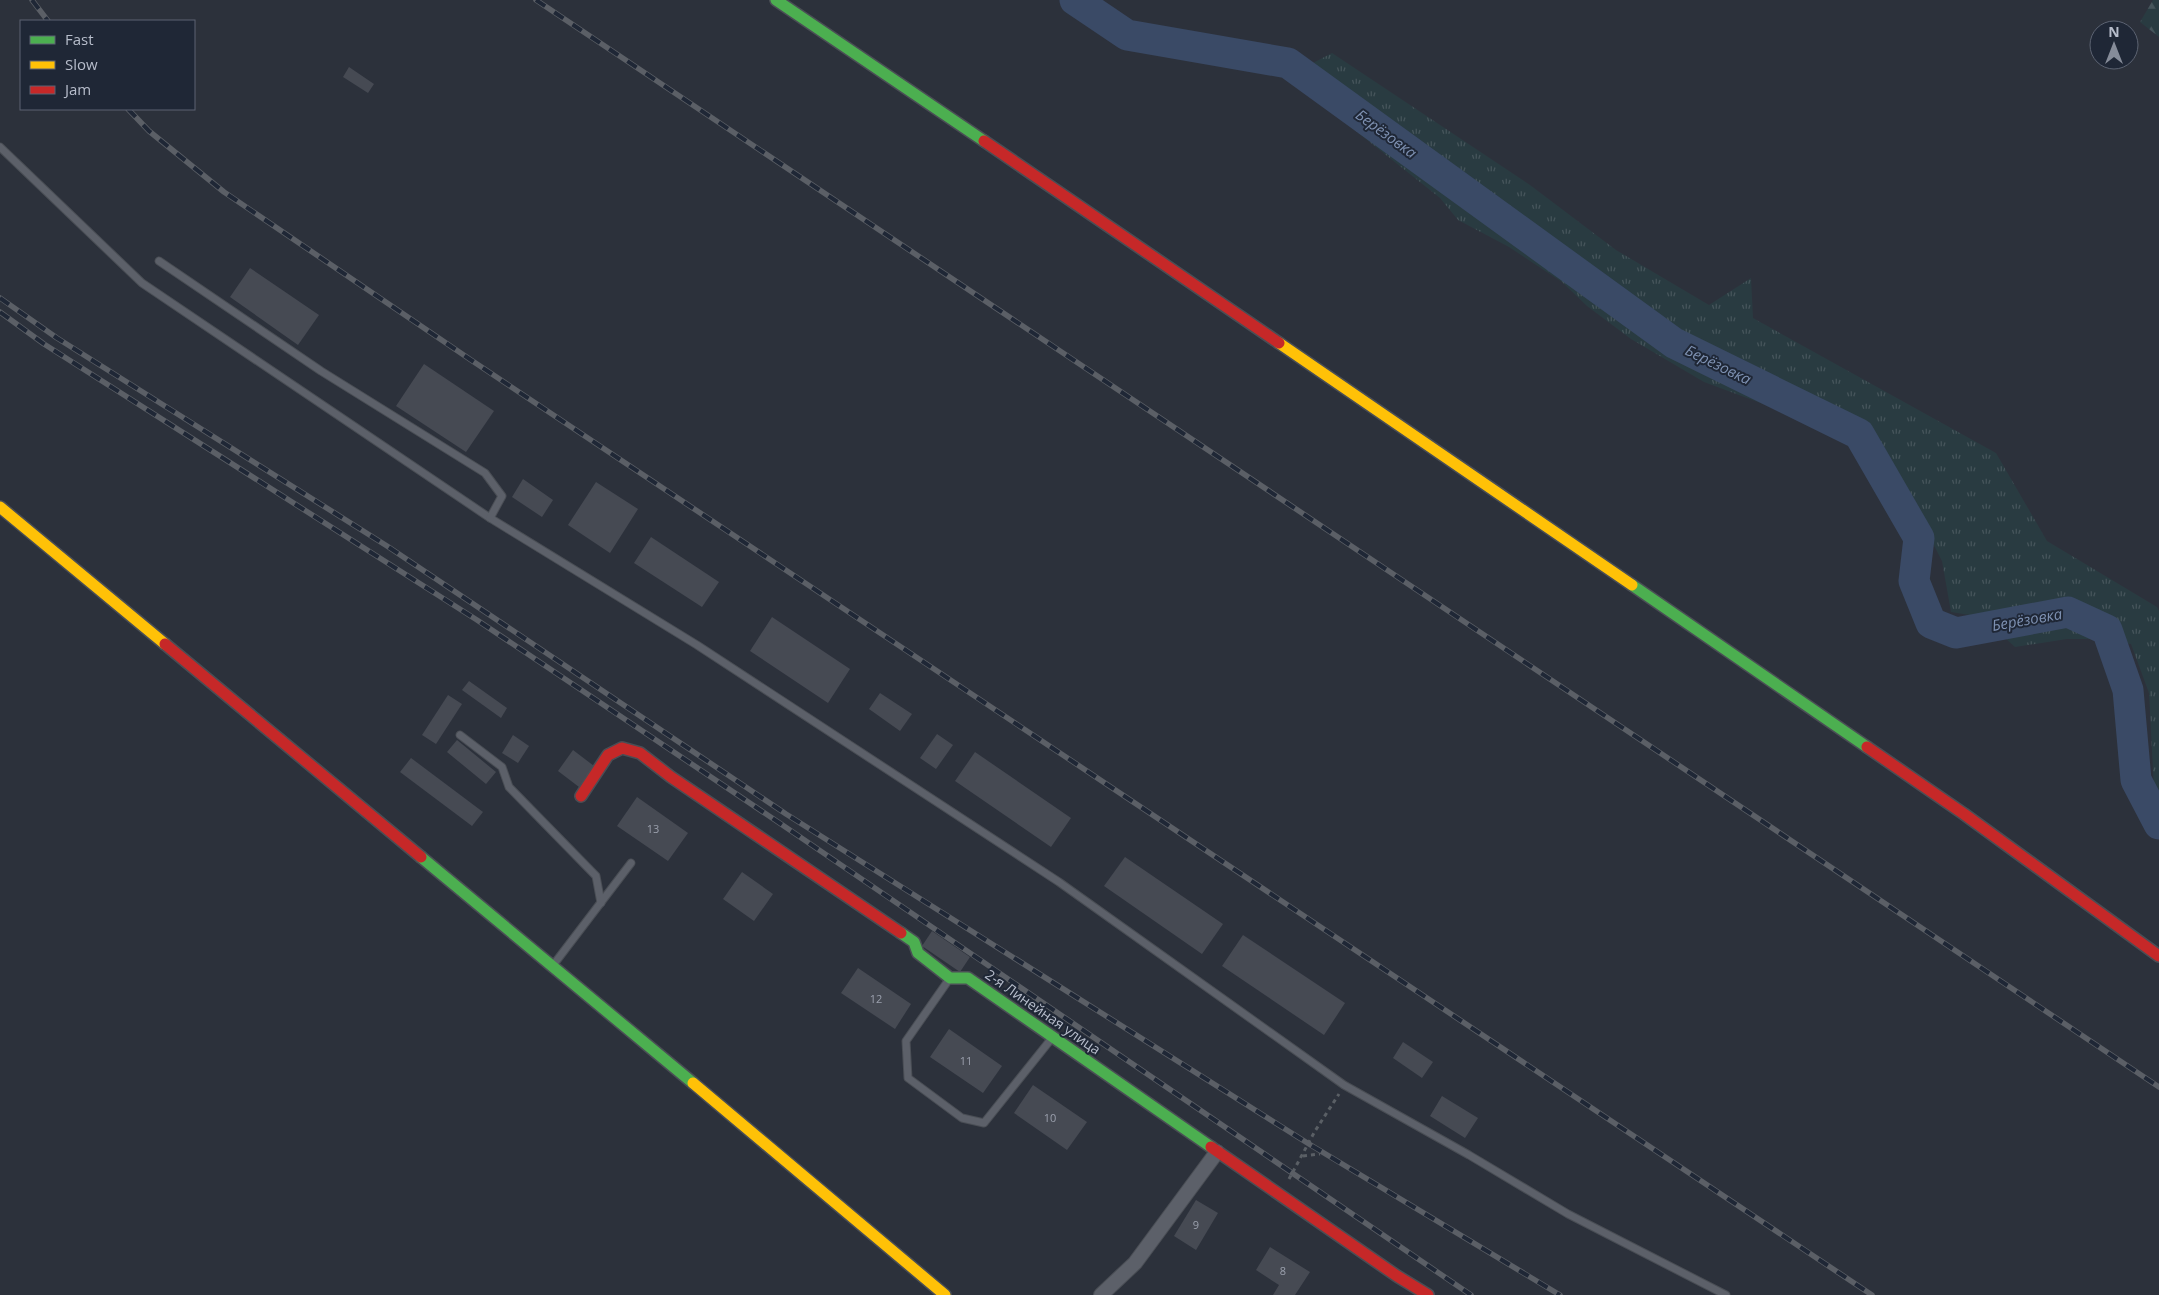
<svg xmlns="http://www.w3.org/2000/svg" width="2159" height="1295" font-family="'Open Sans',sans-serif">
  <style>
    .grass { fill: url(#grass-tufts) }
    .forest { fill: url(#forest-firs) }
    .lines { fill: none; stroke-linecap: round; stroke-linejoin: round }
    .river { stroke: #3a4a66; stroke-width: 31 }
    .building { fill: #464a53 }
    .lane-casing { stroke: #4a4e55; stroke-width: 9 }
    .street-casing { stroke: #4a4e55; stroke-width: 16 }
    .fast-casing { stroke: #4a4e55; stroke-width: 14 }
    .slow-casing { stroke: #4a4e55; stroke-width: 14 }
    .jam-casing { stroke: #4a4e55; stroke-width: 14 }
    .path { stroke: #5a5f65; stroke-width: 3; stroke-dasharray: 4 4; stroke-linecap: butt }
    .lane { stroke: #5c6069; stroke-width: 7 }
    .street { stroke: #5c6069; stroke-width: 14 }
    .fast { stroke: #4caf50; stroke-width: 11 }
    .slow { stroke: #ffc107; stroke-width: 11 }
    .jam { stroke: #c62828; stroke-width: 11 }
    .rail-casing { stroke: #5b5f66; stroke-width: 5.5 }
    .rail { stroke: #1f2736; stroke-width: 4; stroke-dasharray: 11; stroke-linecap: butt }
    .labels { text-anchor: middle; stroke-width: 4; stroke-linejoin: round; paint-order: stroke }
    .number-label { font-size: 11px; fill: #9ba0ad }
    .street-label { font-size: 14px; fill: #b7bdcb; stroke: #1f2736 }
    .water-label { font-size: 15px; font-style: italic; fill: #7e91b2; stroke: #1f2736 }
  </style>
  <defs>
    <pattern id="grass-tufts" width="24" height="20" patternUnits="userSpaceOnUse" patternTransform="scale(1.25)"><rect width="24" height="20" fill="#293b41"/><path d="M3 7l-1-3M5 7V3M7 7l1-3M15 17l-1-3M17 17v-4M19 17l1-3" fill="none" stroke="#46555b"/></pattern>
    <pattern id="forest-firs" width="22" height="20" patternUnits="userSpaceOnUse" patternTransform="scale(1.25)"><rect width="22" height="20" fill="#293b41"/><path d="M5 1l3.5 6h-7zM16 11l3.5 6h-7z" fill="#46555b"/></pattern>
  </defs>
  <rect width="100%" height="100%" fill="#2c313b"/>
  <path class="grass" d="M1332 53 1530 185 1616 250 1709 305 1751 278 1753 318 1996 453 2047 541 2157 607 2159 611V797L2154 789 2149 693 2131 644 2093 639H2067L2015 647 1982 617 1951 612 1942 561 1905 489 1849 442 1798 417 1704 382 1631 339 1587 306 1562 282 1509 247 1458 220 1440 198 1342 120 1313 63Z"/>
  <path class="forest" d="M2153 0H2159V37L2140 22Z"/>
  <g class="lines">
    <path class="river" d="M1075 0 1127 35 1288 63 1674 343 1859 434 1919 538 1914 581 1931 623 1956 633 2068 612 2107 630 2128 690 2136 780 2159 824"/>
  </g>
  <g class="building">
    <path d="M349 67 374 84 368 93 343 77Z"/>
    <path d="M250 268 319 315 298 345 230 297Z"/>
    <path d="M424 364 494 411 466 452 396 406Z"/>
    <path d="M523 479 553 500 542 517 512 497Z"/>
    <path d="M596 482 638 509 610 553 568 525Z"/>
    <path d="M651 537 719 582 702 607 634 563Z"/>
    <path d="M772 617 850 669 828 703 750 651Z"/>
    <path d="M469 681 507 708 501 718 462 690Z"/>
    <path d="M880 693 912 714 900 731 869 709Z"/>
    <path d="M448 695 462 704 436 744 422 735Z"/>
    <path d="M937 734 953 745 936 769 920 758Z"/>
    <path d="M513 735 529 746 518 763 502 753Z"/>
    <path d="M457 740 496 772 486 784 447 752Z"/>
    <path d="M573 750 594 766 579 787 558 771Z"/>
    <path d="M975 752 1071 818 1051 847 955 781Z"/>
    <path d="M411 758 483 812 472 826 400 772Z"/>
    <path d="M637 797 688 833 668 861 617 826Z"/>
    <path d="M1125 857 1223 924 1202 954 1104 886Z"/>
    <path d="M742 872 773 894 754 921 723 899Z"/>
    <path d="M932 931 970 957 960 972 922 946Z"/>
    <path d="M1243 935 1345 1003 1324 1035 1222 966Z"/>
    <path d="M858 968 911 1004 895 1029 841 993Z"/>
    <path d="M949 1029 1002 1066 983 1093 930 1057Z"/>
    <path d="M1403 1042 1433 1062 1422 1078 1393 1058Z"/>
    <path d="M1033 1085 1087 1122 1067 1150 1014 1113Z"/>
    <path d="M1442 1096 1478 1118 1465 1138 1430 1116Z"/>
    <path d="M1196 1200 1218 1213 1196 1250 1174 1236Z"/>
    <path d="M1270 1247 1310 1272 1295 1295H1273L1279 1285 1256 1270Z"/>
  </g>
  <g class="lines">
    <g class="lane-casing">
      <g id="lane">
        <path d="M0 147 142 283 490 518 697 645 1059 882 1344 1085 1469 1155 1568 1214 1726 1295"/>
        <path d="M159 261 321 371 485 473 502 496 490 518"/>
        <path d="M460 735 502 767 509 787 596 876 601 903"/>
        <path d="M554 964 631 863"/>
        <path d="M950 978 906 1041 908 1078 962 1118 984 1123 1052 1038"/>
      </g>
    </g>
    <g class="street-casing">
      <path id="street" d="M1101 1295 1135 1263 1217 1152"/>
    </g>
    <g class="fast-casing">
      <g id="fast">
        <path d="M776 0 984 141"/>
        <path d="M1632 585 1867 747"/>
        <path d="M421 857 693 1083"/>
        <path d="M901 933 914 942 918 953 950 978H968L1211 1147"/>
      </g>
    </g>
    <g class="slow-casing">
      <g id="slow">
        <path d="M1279 343 1632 585"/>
        <path d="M0 507 165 644"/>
        <path d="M693 1083 945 1295"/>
      </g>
    </g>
    <g class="jam-casing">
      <g id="jam">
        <path d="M984 141 1279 343"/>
        <path d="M165 644 421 857"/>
        <path d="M1867 747 1964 814 2159 956"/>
        <path d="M581 796 608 755 622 748 640 753 671 777 901 933"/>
        <path d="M1211 1147 1397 1276 1428 1295"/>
      </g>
    </g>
    <g class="path">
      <path d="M1303 1156 1320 1154"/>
      <path d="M1289 1179 1315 1131 1339 1094"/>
    </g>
    <use href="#lane" class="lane"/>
    <use href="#street" class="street"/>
    <use href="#fast" class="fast"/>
    <use href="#slow" class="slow"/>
    <use href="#jam" class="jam"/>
    <g class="rail-casing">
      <g id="rail">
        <path d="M32 0 48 21"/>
        <path d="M536 0 2159 1087"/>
        <path d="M128 109 149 131 224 192 471 360 1872 1295"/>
        <path d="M0 298 57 338 387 546 786 814 1309 1144 1560 1295"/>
        <path d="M0 312 44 344 477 620 781 824 1471 1295"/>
      </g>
    </g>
    <use href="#rail" class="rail"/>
  </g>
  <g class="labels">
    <g class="number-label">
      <text x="653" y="833">13</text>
      <text x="876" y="1003">12</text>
      <text x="966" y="1065">11</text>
      <text x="1050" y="1122">10</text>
      <text x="1196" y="1229">9</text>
      <text x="1283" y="1275">8</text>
    </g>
    <g class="street-label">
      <text transform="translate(1043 1012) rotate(35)" y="5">2-я Линейная улица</text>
    </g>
    <g class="water-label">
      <text transform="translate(1386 134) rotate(36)" y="5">Берёзовка</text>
      <text transform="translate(1718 365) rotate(26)" y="5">Берёзовка</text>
      <text transform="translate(2027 620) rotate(-10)" y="5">Берёзовка</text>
    </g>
  </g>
  <rect x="20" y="20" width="175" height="90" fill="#1f2736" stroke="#5c6372"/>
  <rect x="30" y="36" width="25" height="8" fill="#4caf50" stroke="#5c6372"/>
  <text x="65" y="45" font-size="15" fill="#b7bdcb">Fast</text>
  <rect x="30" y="61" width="25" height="8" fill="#ffc107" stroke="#5c6372"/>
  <text x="65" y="70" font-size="15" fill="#b7bdcb">Slow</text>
  <rect x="30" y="86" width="25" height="8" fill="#c62828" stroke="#5c6372"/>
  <text x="65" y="95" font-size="15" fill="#b7bdcb">Jam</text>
  <g transform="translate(2114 45)"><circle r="24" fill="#1f2736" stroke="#5c6372"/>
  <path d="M0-4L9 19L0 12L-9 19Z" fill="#868c99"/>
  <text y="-8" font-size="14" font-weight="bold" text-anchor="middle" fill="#b7bdcb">N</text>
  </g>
</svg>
